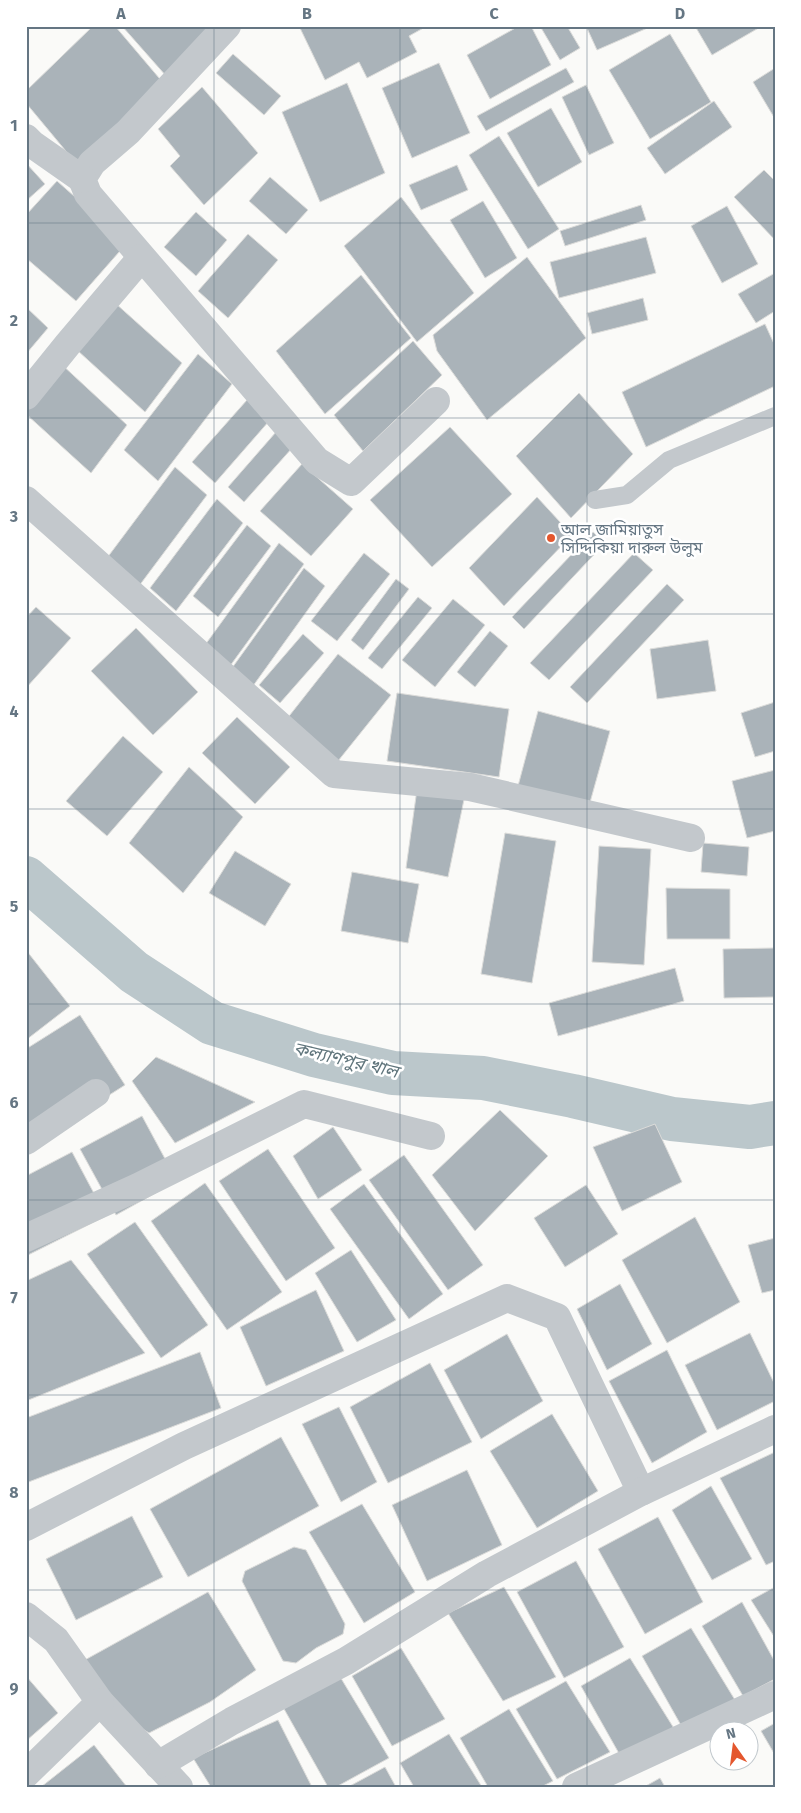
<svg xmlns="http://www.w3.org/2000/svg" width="801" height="1813" font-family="'Fira Sans','Noto Sans Bengali',sans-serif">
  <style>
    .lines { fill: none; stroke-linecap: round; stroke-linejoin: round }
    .canal { stroke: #bbc7cb; stroke-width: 44 }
    .building { fill: #aab3b9; stroke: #dcdcda }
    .service { stroke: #c3c8cc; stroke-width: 18 }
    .minor { stroke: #c3c8cc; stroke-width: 28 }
    .grid { fill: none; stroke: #657683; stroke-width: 1; stroke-opacity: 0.55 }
    .poi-dot { fill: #e4572e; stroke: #fff; stroke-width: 2 }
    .labels { text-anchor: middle; stroke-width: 5; stroke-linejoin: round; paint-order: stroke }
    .poi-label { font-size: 16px; fill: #657683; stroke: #fff; text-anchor: start }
    .water-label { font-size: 18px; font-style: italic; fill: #60757c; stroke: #fff }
    .neatline { fill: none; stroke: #657683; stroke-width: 2 }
    .grid-label { font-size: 16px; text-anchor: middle; font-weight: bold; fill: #657683 }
  </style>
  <rect width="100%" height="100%" fill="#fafaf8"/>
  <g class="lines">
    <path class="canal" d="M26 878 134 972 212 1023 314 1055 393 1073 483 1078 573 1096 672 1119 750 1127 775 1123"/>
  </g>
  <g class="building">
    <path d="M93 26H115L165 85 80 168 26 103V91Z"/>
    <path d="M122 26H218L167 77Z"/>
    <path d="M304 26H427L409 36 417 52 367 78 359 62 325 80 300 28Z"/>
    <path d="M519 26H531L551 65 490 99 467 55Z"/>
    <path d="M540 26H567L580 48 560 60Z"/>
    <path d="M586 26H652L597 50Z"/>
    <path d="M695 26H762L712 55Z"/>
    <path d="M670 34 711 102 650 139 609 70Z"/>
    <path d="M233 54 281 96 264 115 216 73Z"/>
    <path d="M439 63 470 133 412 158 382 88Z"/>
    <path d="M566 68 574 82 486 131 477 116Z"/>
    <path d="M775 68V119L753 82Z"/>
    <path d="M347 83 385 173 320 202 282 112Z"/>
    <path d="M586 85 614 143 589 155 562 97Z"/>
    <path d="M202 87 258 153 204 205 170 166 180 156 158 129Z"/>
    <path d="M714 101 732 127 665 174 647 148Z"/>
    <path d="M551 108 582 162 538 187 507 133Z"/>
    <path d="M499 136 559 229 528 249 469 155Z"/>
    <path d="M26 163 45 184 26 201Z"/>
    <path d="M457 165 468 190 421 210 409 185Z"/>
    <path d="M764 170 775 181V240L734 197Z"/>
    <path d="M270 177 308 210 286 234 249 201Z"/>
    <path d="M57 181 127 243 76 301 26 258V215Z"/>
    <path d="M401 197 474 293 417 342 344 246Z"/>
    <path d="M483 201 517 258 485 278 450 220Z"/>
    <path d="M641 205 646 220 565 246 560 231Z"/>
    <path d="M727 206 758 264 722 283 691 226Z"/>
    <path d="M196 212 227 240 196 276 164 247Z"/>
    <path d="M248 234 278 260 228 318 198 291Z"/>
    <path d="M646 237 656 273 559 298 550 262Z"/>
    <path d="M527 257 586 338 487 420 437 351 433 335Z"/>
    <path d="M775 273V311L756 323 738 294Z"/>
    <path d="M361 275 411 338 325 414 276 351Z"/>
    <path d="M643 298 648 320 592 334 587 313Z"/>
    <path d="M114 302 182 363 145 412 77 350Z"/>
    <path d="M26 307 48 328 26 354Z"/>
    <path d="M765 324 775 346V386L646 447 622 392Z"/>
    <path d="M413 341 442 375 363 451 334 415Z"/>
    <path d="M198 354 232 384 158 481 124 450Z"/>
    <path d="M59 362 127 425 91 473 26 414V403Z"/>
    <path d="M579 393 633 454 571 518 516 456Z"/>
    <path d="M247 400 270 420 215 483 192 462Z"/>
    <path d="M450 427 512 494 432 567 370 500Z"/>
    <path d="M276 432 293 447 244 502 228 487Z"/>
    <path d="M302 464 353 509 311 556 260 511Z"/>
    <path d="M175 467 207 495 133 594 101 566Z"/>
    <path d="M537 497 572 535 504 606 469 568Z"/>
    <path d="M217 499 243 523 176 611 150 588Z"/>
    <path d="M247 525 271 546 218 617 193 596Z"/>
    <path d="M593 532 605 543 524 629 512 617Z"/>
    <path d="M279 543 304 564 230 666 205 645Z"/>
    <path d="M364 553 390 574 337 641 311 621Z"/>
    <path d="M634 553 653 570 549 680 530 663Z"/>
    <path d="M304 568 325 586 253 686 232 668Z"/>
    <path d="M396 579 409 589 363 650 351 640Z"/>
    <path d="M667 584 684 600 587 703 570 687Z"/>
    <path d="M418 597 432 608 382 669 368 658Z"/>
    <path d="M453 599 485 625 435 687 402 660Z"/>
    <path d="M36 607 71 638 26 688V618Z"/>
    <path d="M136 628 198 692 153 735 91 671Z"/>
    <path d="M490 631 508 646 475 687 457 672Z"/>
    <path d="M303 634 324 653 280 703 259 685Z"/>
    <path d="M708 640 716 691 657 699 650 649Z"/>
    <path d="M338 654 391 695 338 761 286 720Z"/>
    <path d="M397 693 509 709 499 777 387 761Z"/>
    <path d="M775 702V751L755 757 741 713Z"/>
    <path d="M538 711 610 731 589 806 518 786Z"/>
    <path d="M237 717 290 767 255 804 202 753Z"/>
    <path d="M123 736 163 772 107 836 66 801Z"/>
    <path d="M189 767 243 817 183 893 129 843Z"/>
    <path d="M775 770V831L747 838 732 781Z"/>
    <path d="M419 775 467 785 448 877 406 868Z"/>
    <path d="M505 833 556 841 532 983 481 974Z"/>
    <path d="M703 843 749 847 747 876 701 872Z"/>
    <path d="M599 846 651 849 644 965 592 962Z"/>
    <path d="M235 851 291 884 265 926 209 893Z"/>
    <path d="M352 872 419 884 408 943 341 931Z"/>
    <path d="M666 888 730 889V939H667Z"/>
    <path d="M774 948 775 997 724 998 723 949Z"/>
    <path d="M26 950 70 1006 26 1040Z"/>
    <path d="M675 968 684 1001 558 1036 549 1003Z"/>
    <path d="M80 1015 125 1085 26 1148V1049Z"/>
    <path d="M156 1057 255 1102 175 1143 132 1081Z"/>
    <path d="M500 1110 548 1156 475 1231 432 1175Z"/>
    <path d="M142 1116 177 1181 116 1215 80 1149Z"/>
    <path d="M655 1124 682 1182 622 1211 593 1147Z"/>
    <path d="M333 1127 362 1170 318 1199 293 1156Z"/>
    <path d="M268 1149 335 1248 286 1281 219 1181Z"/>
    <path d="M72 1152 106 1216 26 1256V1176Z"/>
    <path d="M404 1155 483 1265 448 1290 369 1180Z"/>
    <path d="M205 1183 282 1292 227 1330 151 1221Z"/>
    <path d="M364 1184 443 1294 409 1319 330 1209Z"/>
    <path d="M586 1185 618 1234 565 1267 534 1218Z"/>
    <path d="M695 1217 740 1302 667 1343 622 1260Z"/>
    <path d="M135 1222 208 1325 161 1358 87 1254Z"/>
    <path d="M775 1238V1290L762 1293 748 1245Z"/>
    <path d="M351 1250 396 1320 357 1342 315 1273Z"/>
    <path d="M71 1260 145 1353 26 1401V1281Z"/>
    <path d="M620 1284 652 1344 607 1370 577 1309Z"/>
    <path d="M316 1290 344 1351 266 1386 240 1327Z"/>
    <path d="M750 1333 775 1385V1401L717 1430 685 1365Z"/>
    <path d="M507 1334 543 1401 481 1439 444 1370Z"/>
    <path d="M667 1350 707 1432 652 1463 609 1381Z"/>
    <path d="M200 1352 221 1408 26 1483V1418Z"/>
    <path d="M430 1363 472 1442 388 1483 350 1407Z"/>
    <path d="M339 1407 377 1482 341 1502 302 1424Z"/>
    <path d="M552 1414 598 1491 537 1528 490 1451Z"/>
    <path d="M281 1437 319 1506 188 1577 150 1509Z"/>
    <path d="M775 1452V1561L766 1565 720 1478Z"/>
    <path d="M467 1470 502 1545 427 1581 392 1505Z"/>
    <path d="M711 1486 752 1559 712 1580 672 1510Z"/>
    <path d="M362 1504 415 1592 364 1623 309 1532Z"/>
    <path d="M132 1516 163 1577 76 1620 46 1559Z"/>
    <path d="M658 1517 703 1602 645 1634 598 1549Z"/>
    <path d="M294 1547 306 1550 345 1624 343 1634 316 1648 296 1663 283 1661 242 1581 245 1571Z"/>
    <path d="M576 1561 624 1647 564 1678 517 1592Z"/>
    <path d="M504 1587 556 1677 503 1701 448 1613Z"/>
    <path d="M775 1587V1638L751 1600Z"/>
    <path d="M208 1592 256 1670 210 1702 149 1733 100 1702 83 1661Z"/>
    <path d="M742 1602 775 1662V1679L743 1696 702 1626Z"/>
    <path d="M691 1628 735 1700 682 1727 642 1656Z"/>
    <path d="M401 1648 445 1719 392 1746 352 1676Z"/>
    <path d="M630 1658 675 1730 621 1757 581 1686Z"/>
    <path d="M336 1670 389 1758 336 1787H328L279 1700Z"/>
    <path d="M26 1676 58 1713 26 1741Z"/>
    <path d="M566 1681 610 1752 557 1779 516 1709Z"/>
    <path d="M509 1709 553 1781 541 1787H488L460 1738Z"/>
    <path d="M278 1720 312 1787H211L193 1758Z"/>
    <path d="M775 1723V1755L761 1731Z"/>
    <path d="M449 1734 482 1787H414L400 1763Z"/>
    <path d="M94 1745 127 1787H41Z"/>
    <path d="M385 1767 396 1787H348Z"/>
    <path d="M660 1778 665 1787H644Z"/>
  </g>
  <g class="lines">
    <path class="service" d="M595 500 627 495 669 460 775 416"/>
    <g class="minor">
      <path d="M227 26 128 132 92 163 82 179 88 194 317 461 351 482 436 401"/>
      <path d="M26 138 32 144 82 179"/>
      <path d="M26 396 68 344 141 258"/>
      <path d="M26 500 334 774 470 787 691 838"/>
      <path d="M26 1141 96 1093"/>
      <path d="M26 1238 138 1187 304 1104 431 1136"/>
      <path d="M26 1527 184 1446 507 1298 557 1317 641 1492"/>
      <path d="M26 1616 56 1640 100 1702 179 1787"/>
      <path d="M158 1765 232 1721 346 1661 487 1574 641 1492 775 1429"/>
      <path d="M26 1774 100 1702"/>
      <path d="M576 1787 775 1695"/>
    </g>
  </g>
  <path class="grid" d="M214 26V1787M400 26V1787M587 26V1787M26 223H775M26 418H775M26 614H775M26 809H775M26 1004H775M26 1200H775M26 1395H775M26 1590H775"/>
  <circle class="poi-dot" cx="551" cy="538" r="5"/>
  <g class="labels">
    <g class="poi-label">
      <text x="561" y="535">আল জামিয়াতুস<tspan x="561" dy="18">সিদ্দিকিয়া দারুল উলুম</tspan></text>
    </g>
    <g class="water-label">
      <text transform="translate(346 1060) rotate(13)" y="6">কল্যাণপুর খাল</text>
    </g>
  </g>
  <rect width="801" height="1813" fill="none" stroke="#ffffff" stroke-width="55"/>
  <g transform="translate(734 1746) rotate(346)"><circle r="24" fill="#ffffff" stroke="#c1c8cd"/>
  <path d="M0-4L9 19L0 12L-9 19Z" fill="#e4572e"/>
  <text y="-8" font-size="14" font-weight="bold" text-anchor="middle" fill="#657683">N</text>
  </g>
  <rect x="28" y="28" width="746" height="1758" class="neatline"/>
  <g class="grid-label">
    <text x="121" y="19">A</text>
    <text x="307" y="19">B</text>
    <text x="494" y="19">C</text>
    <text x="680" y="19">D</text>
    <text x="14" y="131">1</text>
    <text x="14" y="326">2</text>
    <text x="14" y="522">3</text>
    <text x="14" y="717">4</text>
    <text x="14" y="912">5</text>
    <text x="14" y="1108">6</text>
    <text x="14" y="1303">7</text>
    <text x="14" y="1498">8</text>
    <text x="14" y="1694">9</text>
  </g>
</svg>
